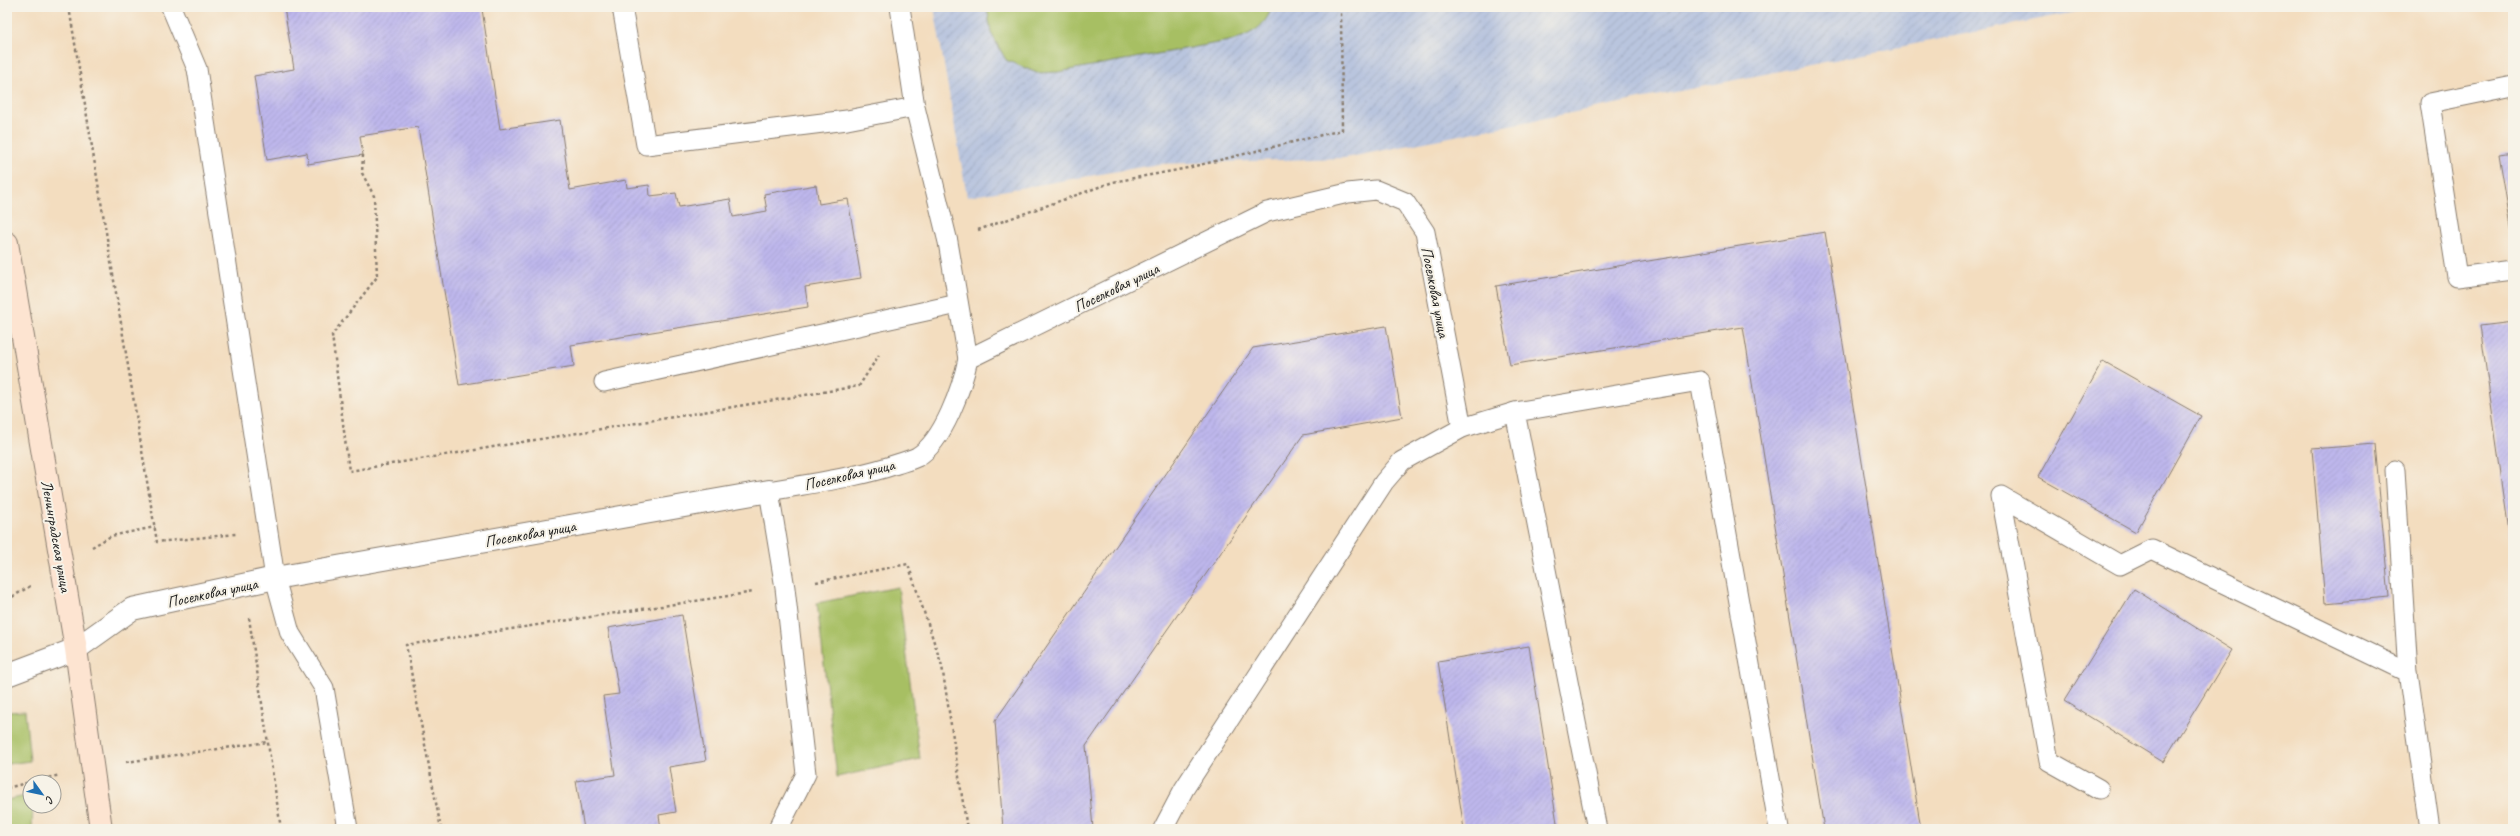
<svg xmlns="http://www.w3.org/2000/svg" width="2520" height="836" font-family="Caveat,sans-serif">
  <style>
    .industrial { fill: url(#industrial-furrows) }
    .green { fill: #a7bf64; stroke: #626e40 }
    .building { fill: url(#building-hatch) }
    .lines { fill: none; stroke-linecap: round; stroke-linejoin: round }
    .lane-casing { stroke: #887c6e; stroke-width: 21 }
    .street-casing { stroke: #887c6e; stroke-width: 24 }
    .secondary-casing { stroke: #887c6e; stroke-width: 24 }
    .path { stroke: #887c6e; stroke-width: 2.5; stroke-dasharray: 3 3; stroke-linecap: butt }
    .lane { stroke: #fff; stroke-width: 19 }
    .street { stroke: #fff; stroke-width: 22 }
    .secondary { stroke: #fde4d1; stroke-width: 22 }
    .labels { text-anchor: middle; stroke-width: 4; stroke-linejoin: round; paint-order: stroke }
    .street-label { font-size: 16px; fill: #1c1c1c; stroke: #f7f3e8 }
  </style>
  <defs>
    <pattern id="industrial-furrows" width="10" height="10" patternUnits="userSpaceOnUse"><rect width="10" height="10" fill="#b9c5de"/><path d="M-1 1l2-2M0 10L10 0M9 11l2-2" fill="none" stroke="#9ea9be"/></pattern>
    <pattern id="building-hatch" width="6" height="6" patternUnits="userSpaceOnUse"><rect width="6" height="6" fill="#beb7ec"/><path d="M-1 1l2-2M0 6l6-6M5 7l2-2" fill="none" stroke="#a39dca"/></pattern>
  </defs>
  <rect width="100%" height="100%" fill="#f7f3e8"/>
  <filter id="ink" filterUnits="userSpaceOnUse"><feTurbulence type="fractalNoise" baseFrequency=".025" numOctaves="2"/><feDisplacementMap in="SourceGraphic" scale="8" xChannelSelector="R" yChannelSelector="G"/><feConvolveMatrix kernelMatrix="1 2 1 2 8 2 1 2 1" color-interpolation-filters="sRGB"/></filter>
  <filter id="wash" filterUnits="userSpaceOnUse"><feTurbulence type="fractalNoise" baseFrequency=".012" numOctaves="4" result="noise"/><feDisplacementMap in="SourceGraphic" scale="16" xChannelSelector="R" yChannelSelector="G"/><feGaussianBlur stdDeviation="0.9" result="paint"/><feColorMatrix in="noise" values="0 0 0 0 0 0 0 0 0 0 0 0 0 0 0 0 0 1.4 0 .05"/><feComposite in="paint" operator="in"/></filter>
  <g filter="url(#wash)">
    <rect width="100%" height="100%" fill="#f3ddbf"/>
    <path class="industrial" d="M934 7H2100L1345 158 1159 164 967 197Z"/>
    <g class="green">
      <path d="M987 7H1272C1265 27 1253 33 1234 40L1058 72 1037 73 1006 60 991 33Z"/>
      <path d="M898 587 920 759 837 777 817 603Z"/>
      <path d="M25 711 30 761 7 764V712Z"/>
      <path d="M30 795V806H33L32 829H7V800Z"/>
    </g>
    <g id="blocks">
      <g class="building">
        <path d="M284 7H488L482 9 500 129 560 120 570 190 626 180 627 188 649 185 650 196 676 193 679 207 730 199 733 217 767 211 764 194 816 185 819 204 848 199 861 278 805 287 808 307 571 345 574 366 459 385 418 127 360 136 363 155 308 164 307 153 267 160 254 76 294 69Z"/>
        <path d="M2513 152V233H2512L2499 154Z"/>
        <path d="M1825 232 1921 829H1824L1743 327 1510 365 1496 286Z"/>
        <path d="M2513 322V553H2512L2480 326Z"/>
        <path d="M1386 326 1402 417 1303 435 1086 746 1093 829H1003L995 721 1253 348Z"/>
        <path d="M2103 361 2201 416 2136 532 2038 477Z"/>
        <path d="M2375 444 2389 597 2325 603 2312 449Z"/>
        <path d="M2134 589 2232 650 2163 762 2064 701Z"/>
        <path d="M682 615 706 761 669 767 676 812 659 815 661 829H584L576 781 615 775 603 696 619 694 608 628Z"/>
        <path d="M1529 646 1558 829H1464L1438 661Z"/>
      </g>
    </g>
  </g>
  <g filter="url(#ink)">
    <use href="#blocks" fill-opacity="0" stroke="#887c6e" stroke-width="1"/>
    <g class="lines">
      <g class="lane-casing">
        <g id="lane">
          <path d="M171 7 197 69 275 578 290 633 324 688 348 829"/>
          <path d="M622 7 646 145 847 120 915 107 948 242 968 359"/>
          <path d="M900 7 915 107"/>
          <path d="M2513 86 2430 103 2457 277 2513 270"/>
          <path d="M604 382 958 304"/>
          <path d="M2395 470 2408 672"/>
          <path d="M2099 789 2049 761 2001 496 2120 565 2152 549 2408 672 2430 829"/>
          <path d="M778 829 806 774 785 588 769 491C812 483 856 478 897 464 903 462 911 460 917 457 944 441 962 387 968 359L1267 212 1348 193 1376 190 1405 202 1425 232 1462 428"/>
          <path d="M1163 829 1184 789 1384 482 1402 461 1462 428 1515 412"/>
          <path d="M1597 829 1515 412 1700 381 1779 829"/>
        </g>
      </g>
      <g class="street-casing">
        <path id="street" d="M7 675 76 649 132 609 275 578 769 491"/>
      </g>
      <g class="secondary-casing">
        <path id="secondary" d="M7 243 76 649 101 829"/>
      </g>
      <g class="path">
        <path d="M69 7 157 542 236 534"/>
        <path d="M363 155 362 173 374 196 377 277 332 335 349 471 859 386 879 355"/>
        <path d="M978 230 1113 182 1183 169 1342 130 1341 7"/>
        <path d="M92 547 111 536 155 527"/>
        <path d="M816 582 908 564 942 666 967 829"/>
        <path d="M7 600 32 585"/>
        <path d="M249 618 281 829"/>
        <path d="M126 762 268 742"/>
        <path d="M31 782 60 775"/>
        <path d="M7 788 30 782"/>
        <path d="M441 829 406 645 754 592"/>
      </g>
      <use href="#lane" class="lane"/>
      <use href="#street" class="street"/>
      <use href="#secondary" class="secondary"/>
    </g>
  </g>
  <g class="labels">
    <g class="street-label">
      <text transform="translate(1116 287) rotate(-26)" y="6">Поселковая улица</text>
      <text transform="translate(1436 292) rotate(79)" y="6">Поселковая улица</text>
      <text transform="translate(849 474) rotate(-13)" y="6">Поселковая улица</text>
      <text transform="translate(530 533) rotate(-10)" y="6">Поселковая улица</text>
      <text transform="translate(57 536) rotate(80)" y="6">Ленинградская улица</text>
      <text transform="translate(212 592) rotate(-12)" y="6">Поселковая улица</text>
    </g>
  </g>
  <rect width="2520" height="836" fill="none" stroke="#f7f3e8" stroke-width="24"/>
  <g transform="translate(42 794) rotate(123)"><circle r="19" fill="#f7f3e8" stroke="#9f9d96"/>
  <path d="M0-3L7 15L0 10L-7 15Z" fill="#1f6fb2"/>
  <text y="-6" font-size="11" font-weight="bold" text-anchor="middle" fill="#1c1c1c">С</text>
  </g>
</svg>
